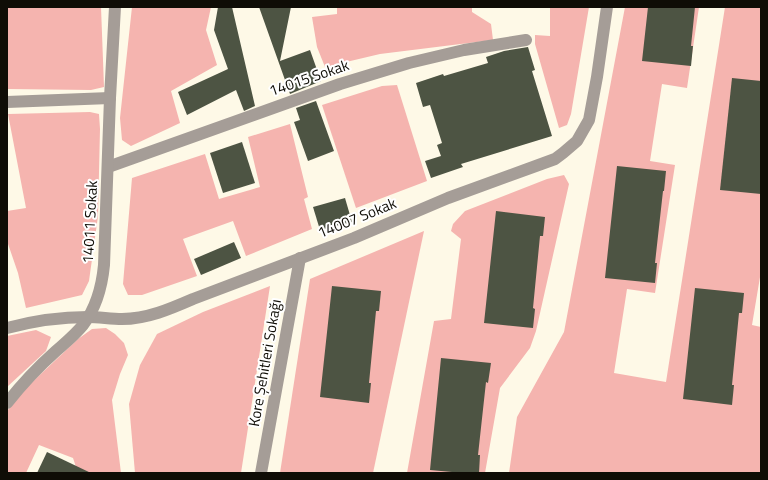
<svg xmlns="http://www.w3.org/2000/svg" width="768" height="480" font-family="'Titillium Web',sans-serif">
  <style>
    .green { fill: #f5b4af }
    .building { fill: #4d5443 }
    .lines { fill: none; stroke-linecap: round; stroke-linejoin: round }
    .lane { stroke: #a59d97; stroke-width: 12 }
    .street { stroke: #a59d97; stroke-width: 12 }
    .labels { text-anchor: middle; stroke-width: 4; stroke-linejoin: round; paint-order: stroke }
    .street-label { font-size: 15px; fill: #0f0d06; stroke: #fff }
  </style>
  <rect width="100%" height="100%" fill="#fef9e7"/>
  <g class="green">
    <path d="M7 7H101L104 87 91 90 7 89Z"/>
    <path d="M132 7H211L206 30 217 65 171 91 180 123 131 146 122 140 120 118Z"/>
    <path d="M337 7H472V12L491 24 493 40 380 54 325 67 317 47 312 17 337 14Z"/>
    <path d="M550 7H589L571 114 567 125 559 128 535 44V35L550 36Z"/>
    <path d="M625 7H699L687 88 662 84 650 161 675 165 655 293 627 289 614 373 666 382 725 7H761V271L752 325 761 327V473H509L517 417 564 332Z"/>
    <path d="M397 85 427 181 356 208 322 105 382 86Z"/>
    <path d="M90 112 99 114 100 129 98 216 89 281 82 295 26 308 18 273 7 241V211L26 208 8 114Z"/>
    <path d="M290 124 308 197 304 199 312 229 246 256 233 221 183 239 197 276 142 295H128L123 284 132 178 205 154 219 199 260 187 248 137Z"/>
    <path d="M564 175 569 184 536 331 530 348 500 388 485 473H407L434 321 451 319 461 239 451 231 453 224 465 211 547 179Z"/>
    <path d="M424 231 373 473H280L310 279Z"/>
    <path d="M270 286 241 473H135L129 404 140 365 157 334 203 312Z"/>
    <path d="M106 328 115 334 124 343 128 355 120 374 112 400 121 473H78L73 458 39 445 26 473H7V411L27 387 78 339 92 329Z"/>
    <path d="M36 330 51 337 46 351 7 387V336Z"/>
  </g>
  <g class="building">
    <path d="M218 7H232L255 106 244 111 236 90 187 115 178 92 228 69 214 30Z"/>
    <path d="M259 7H291L280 61 310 50 321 81 290 94Z"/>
    <path d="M648 7H695L691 46H693L691 66 642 61Z"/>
    <path d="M528 47 535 70 532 71 552 136 461 164 463 167 431 178 425 161 441 156 437 145 442 143 430 105 423 107 416 83 443 74 444 76 488 63 486 57 504 51Z"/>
    <path d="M732 78 761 81V194L720 190Z"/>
    <path d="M316 101 334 151 308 161 294 122 300 120 296 108Z"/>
    <path d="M242 142 255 183 223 193 210 153Z"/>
    <path d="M617 166 666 171 664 191H663L655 263H657L655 283 605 278Z"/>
    <path d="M345 198 352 222 320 230 313 207Z"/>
    <path d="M496 211 545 217 543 236H540L533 308 535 309 533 328 484 323Z"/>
    <path d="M234 242 241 258 201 275 194 259Z"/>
    <path d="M332 286 381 291 379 311H376L369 383H371L369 403 320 397Z"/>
    <path d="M695 288 744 293 742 313H739L732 385H734L732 405 683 399Z"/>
    <path d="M441 358 491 363 488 383 486 382 478 455H480L479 473H463L430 470Z"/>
    <path d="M47 452 91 473H37Z"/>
  </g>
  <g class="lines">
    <g class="lane">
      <path d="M7 102 110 98"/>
      <path d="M108 167 340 84 409 63 464 50 526 40"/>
      <path d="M7 328C33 321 61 317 88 317"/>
    </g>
    <g class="street">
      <path d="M88 317C99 317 111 319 122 319 147 319 170 309 193 299L354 238 448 198 555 159 563 153 577 141 589 120 597 77 607 7"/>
      <path d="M7 403C22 384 38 367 56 351 65 343 75 335 83 325 96 308 102 286 104 265L110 98 115 7"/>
      <path d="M261 473 300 258"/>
    </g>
  </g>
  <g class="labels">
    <g class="street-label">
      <text transform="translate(309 78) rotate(-19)" y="5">14015 Sokak</text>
      <text transform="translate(357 218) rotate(-22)" y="5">14007 Sokak</text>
      <text transform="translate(90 222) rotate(-87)" y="5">14011 Sokak</text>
      <text transform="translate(265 363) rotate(-80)" y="5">Kore Şehitleri Sokağı</text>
    </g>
  </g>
  <rect width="768" height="480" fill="none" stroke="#0f0d06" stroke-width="16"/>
</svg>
